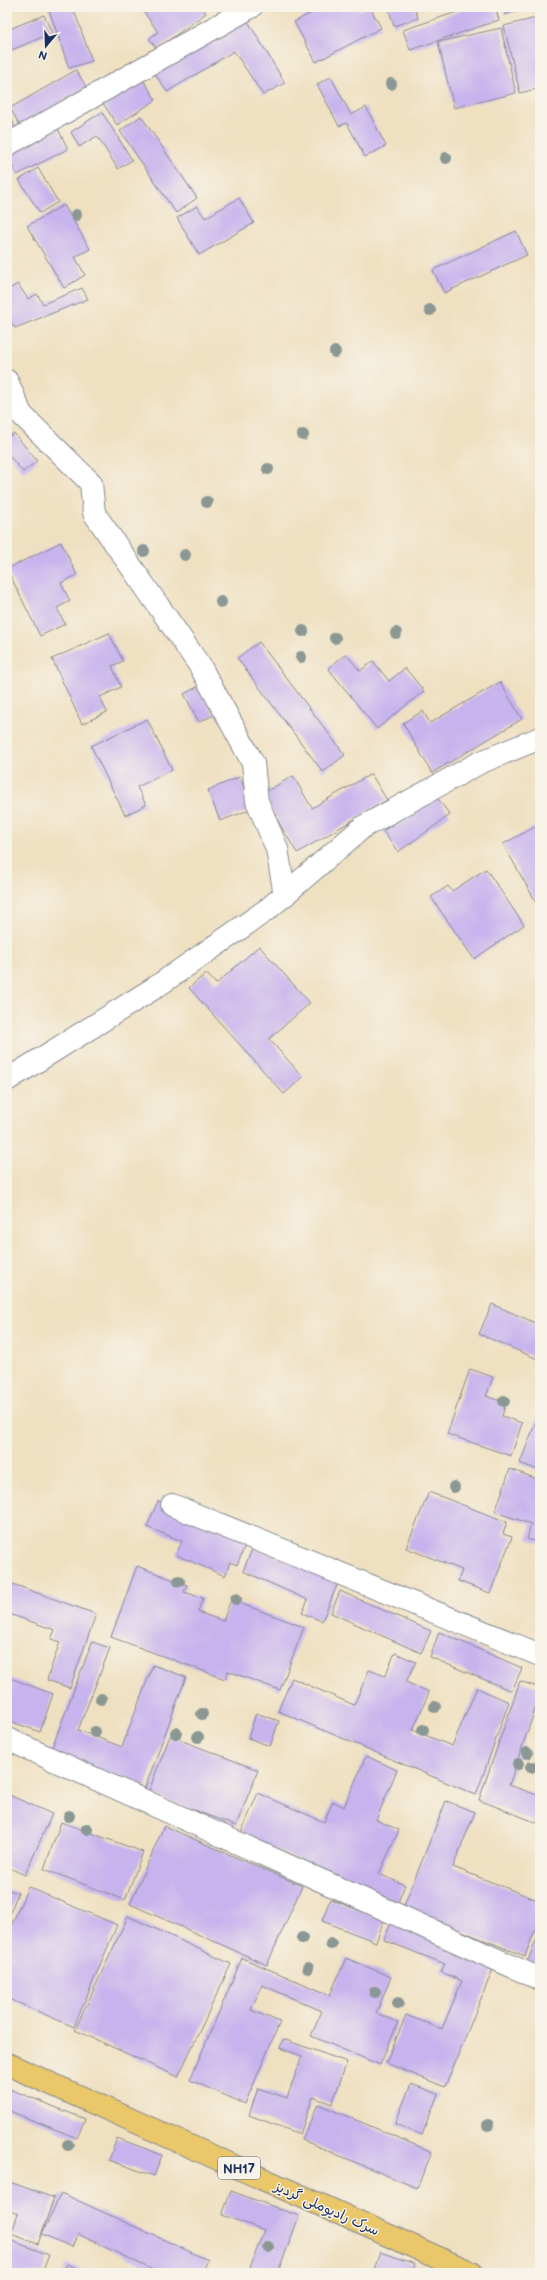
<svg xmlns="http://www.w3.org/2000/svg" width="547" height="2280" font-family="'Balsamiq Sans','Playpen Sans Arabic',sans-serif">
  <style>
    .building { fill: #c7b3ed }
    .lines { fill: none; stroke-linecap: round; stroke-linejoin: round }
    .street-casing { stroke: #858890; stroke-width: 24 }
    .highway-casing { stroke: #858890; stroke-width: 24 }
    .street { stroke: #fff; stroke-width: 22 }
    .highway { stroke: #eac769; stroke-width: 22 }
    .tree { fill: #8a9793 }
    .labels { text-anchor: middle; stroke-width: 3; stroke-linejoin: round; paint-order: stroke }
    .shield { fill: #f7f3e8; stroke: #5d6a87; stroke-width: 1 }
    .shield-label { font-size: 13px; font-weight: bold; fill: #1b2f5e }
    .street-label { font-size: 14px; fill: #1b2f5e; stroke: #f7f3e8 }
  </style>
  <rect width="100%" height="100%" fill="#f7f3e8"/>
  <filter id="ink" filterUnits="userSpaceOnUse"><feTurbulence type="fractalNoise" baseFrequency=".025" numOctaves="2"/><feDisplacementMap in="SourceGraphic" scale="8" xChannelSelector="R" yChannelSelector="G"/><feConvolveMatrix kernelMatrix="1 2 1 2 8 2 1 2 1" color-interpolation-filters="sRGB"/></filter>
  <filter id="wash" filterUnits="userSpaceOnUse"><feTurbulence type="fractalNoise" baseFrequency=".012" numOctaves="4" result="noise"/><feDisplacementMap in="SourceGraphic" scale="16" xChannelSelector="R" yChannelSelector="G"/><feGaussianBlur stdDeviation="0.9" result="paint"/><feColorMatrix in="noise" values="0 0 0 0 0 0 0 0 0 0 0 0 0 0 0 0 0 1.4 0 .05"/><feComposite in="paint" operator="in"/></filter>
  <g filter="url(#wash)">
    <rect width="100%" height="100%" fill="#efe0c1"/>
    <g id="blocks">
      <g class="building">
        <path d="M48 7H73L92 61 69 68Z"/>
        <path d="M151 7H202L206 13 157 49 149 39 158 32 144 12Z"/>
        <path d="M323 7H358L359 10 370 7 381 28 316 62 294 22Z"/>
        <path d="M388 7H414L418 18 394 26Z"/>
        <path d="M495 7 499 20 410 50 403 30 472 7Z"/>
        <path d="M503 7H529L505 15Z"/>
        <path d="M44 15 52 33 7 52V30Z"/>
        <path d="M540 17V88L520 93 504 26Z"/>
        <path d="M246 18 285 83 263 95 234 51 167 92 152 69Z"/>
        <path d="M501 28 516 93 454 108 438 42Z"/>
        <path d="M76 70 87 88 20 126 10 108Z"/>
        <path d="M140 75 156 100 117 125 101 100Z"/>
        <path d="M331 77 351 115 366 107 386 146 365 157 347 123 339 126 317 84Z"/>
        <path d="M7 109 17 131 7 135Z"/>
        <path d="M102 112 132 160 118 169 97 136 79 147 71 132Z"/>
        <path d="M141 116 197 198 176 213 120 131Z"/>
        <path d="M58 129 68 149 17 175 7 155Z"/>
        <path d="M38 168 58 202 40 213 19 180Z"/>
        <path d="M239 198 254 223 199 255 177 218 197 206 205 218Z"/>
        <path d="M64 205 90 249 75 257 85 275 64 288 27 226Z"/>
        <path d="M516 231 527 255 444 293 433 270Z"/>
        <path d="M18 284 28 299 37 294 43 304 82 288 88 299 15 328 7 317V290Z"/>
        <path d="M14 433 37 461 23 472 7 453V438Z"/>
        <path d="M61 542 77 575 61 583 70 601 57 608 65 624 40 636 7 569Z"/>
        <path d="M109 633 123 661 112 666 121 687 100 697 107 712 82 724 52 659Z"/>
        <path d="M259 642 345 755 323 772 237 658Z"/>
        <path d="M346 654 360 671 373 661 389 681 405 668 424 691 377 729 328 668Z"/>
        <path d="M500 682 522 719 432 773 403 723 423 711 430 723Z"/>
        <path d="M199 686 214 715 199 722 184 694Z"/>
        <path d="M147 719 172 770 137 787 146 805 125 815 91 746Z"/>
        <path d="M371 774 387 800 297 853 262 794 293 776 312 808Z"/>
        <path d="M240 777 252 809 220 821 208 790Z"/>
        <path d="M435 795 450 815 398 852 383 831Z"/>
        <path d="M540 824V900L536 902 503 844Z"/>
        <path d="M486 869 524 925 474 959 431 897 448 886 452 891Z"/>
        <path d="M259 946 310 1003 269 1039 303 1077 284 1094 189 988 206 973 216 984Z"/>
        <path d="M492 1304 540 1325V1360L479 1334Z"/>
        <path d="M470 1369 493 1377 486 1396 506 1403 502 1416 522 1423 511 1456 447 1434Z"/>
        <path d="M540 1411V1471L520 1463Z"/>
        <path d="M510 1469 540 1480V1543L527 1539 531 1524 495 1512Z"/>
        <path d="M429 1492 507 1522 503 1534 512 1537 490 1593 458 1581 462 1570 406 1548Z"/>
        <path d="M158 1501 248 1538 237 1565 230 1562 225 1576 176 1555 182 1541 147 1527Z"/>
        <path d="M253 1547 338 1583 322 1621 302 1613 308 1600 243 1571Z"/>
        <path d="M137 1566 187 1585 184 1592 203 1598 198 1612 223 1621 231 1600 304 1627 280 1690 228 1671 225 1679 111 1637Z"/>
        <path d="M7 1582 96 1614 70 1688 47 1680 60 1642 51 1639 55 1630 9 1614 7 1620Z"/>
        <path d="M340 1591 431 1631 421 1653 331 1613Z"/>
        <path d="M439 1632 522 1668 512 1691 430 1657Z"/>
        <path d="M92 1642 110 1648 78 1730 122 1747 153 1665 186 1677 145 1788 50 1753Z"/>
        <path d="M395 1653 416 1662 406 1682 429 1692 413 1730 452 1746 477 1688 509 1702 476 1795 278 1711 292 1678 354 1705 369 1670 385 1676Z"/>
        <path d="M7 1677 53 1694 40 1732 7 1720Z"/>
        <path d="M520 1681 540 1688V1695L509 1785 540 1796V1824L479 1800Z"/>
        <path d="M256 1713 279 1721 270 1746 248 1738Z"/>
        <path d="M170 1736 258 1770 236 1826 148 1793Z"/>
        <path d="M366 1756 397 1770 376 1820 399 1830 379 1874 405 1885 398 1902 240 1835 258 1793 324 1822 333 1801 344 1807Z"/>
        <path d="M7 1794 52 1814 25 1875 7 1867Z"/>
        <path d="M446 1801 475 1812 453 1867 540 1901V1917L525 1956 403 1908Z"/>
        <path d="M61 1822 143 1852 125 1900 44 1869Z"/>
        <path d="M164 1826 302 1886 267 1965 130 1904Z"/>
        <path d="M28 1887 117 1925 74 2027 7 1998V1936Z"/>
        <path d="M7 1889 18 1893 7 1920Z"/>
        <path d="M330 1899 384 1920 376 1942 322 1921Z"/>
        <path d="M128 1916 231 1964 178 2077 75 2030Z"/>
        <path d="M391 1923 452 1947 451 1952 493 1969 445 2087 386 2063 406 2015 442 2029 462 1981 441 1972 445 1964 384 1940Z"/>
        <path d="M540 1931V1970L526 1965Z"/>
        <path d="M242 1958 330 1995 346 1958 391 1977 376 2013 398 2022 380 2065 311 2036 322 2011 262 1985 251 2010 280 2022 245 2104 190 2080Z"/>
        <path d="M283 2039 347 2062 332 2104 313 2097 300 2134 249 2115 258 2088 287 2098 302 2056 280 2048Z"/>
        <path d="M411 2084 438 2094 422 2135 395 2124Z"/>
        <path d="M7 2088 85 2119 77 2138 7 2110Z"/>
        <path d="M318 2104 432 2152 417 2188 302 2140Z"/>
        <path d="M117 2138 162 2155 154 2176 109 2160Z"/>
        <path d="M7 2181 54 2198 38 2244 11 2234 18 2214 7 2210Z"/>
        <path d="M231 2191 299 2216 278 2273H248L264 2230 222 2215Z"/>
        <path d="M61 2193 208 2260 202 2273H159L78 2234 72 2247 42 2234Z"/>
        <path d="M7 2239 49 2255 42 2273H7Z"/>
        <path d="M380 2252 415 2264 412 2273H373Z"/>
        <path d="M67 2264 89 2273H63Z"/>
      </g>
    </g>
  </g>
  <g filter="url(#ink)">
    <use href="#blocks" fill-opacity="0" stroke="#858890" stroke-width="1"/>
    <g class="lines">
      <g class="street-casing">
        <g id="street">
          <path d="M7 145 251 7"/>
          <path d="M7 381 21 414 91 483 94 513 200 666 253 763 257 801 277 849 285 895"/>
          <path d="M7 1080 156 987 268 909 363 827 479 763 540 738"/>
          <path d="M172 1505 540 1655"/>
          <path d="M7 1739 540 1979"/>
        </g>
      </g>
      <g class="highway-casing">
        <path id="highway" d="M7 2064 472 2273"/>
      </g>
      <use href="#street" class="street"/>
      <use href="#highway" class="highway"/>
    </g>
    <g class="tree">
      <circle cx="391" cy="84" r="6"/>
      <circle cx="446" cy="158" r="6"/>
      <circle cx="76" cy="215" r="6"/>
      <circle cx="430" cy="310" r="6"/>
      <circle cx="335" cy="352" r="6"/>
      <circle cx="303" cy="435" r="6"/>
      <circle cx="268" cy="469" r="6"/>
      <circle cx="207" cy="502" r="6"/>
      <circle cx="144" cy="551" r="6"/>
      <circle cx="185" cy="555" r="6"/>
      <circle cx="221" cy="602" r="6"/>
      <circle cx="303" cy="631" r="6"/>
      <circle cx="396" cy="633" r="6"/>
      <circle cx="335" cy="638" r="6"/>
      <circle cx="301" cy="657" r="6"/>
      <circle cx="504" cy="1401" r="6"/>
      <circle cx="454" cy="1487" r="6"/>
      <circle cx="179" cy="1581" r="6"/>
      <circle cx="236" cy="1599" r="6"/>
      <circle cx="101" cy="1699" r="6"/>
      <circle cx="435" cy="1707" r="6"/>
      <circle cx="202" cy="1714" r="6"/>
      <circle cx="423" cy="1730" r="6"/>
      <circle cx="95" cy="1732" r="6"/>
      <circle cx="176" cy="1733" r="6"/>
      <circle cx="198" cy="1737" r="6"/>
      <circle cx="527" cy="1753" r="6"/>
      <circle cx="518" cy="1764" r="6"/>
      <circle cx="531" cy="1767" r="6"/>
      <circle cx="69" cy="1816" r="6"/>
      <circle cx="87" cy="1829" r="6"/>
      <circle cx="302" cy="1938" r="6"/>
      <circle cx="331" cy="1944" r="6"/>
      <circle cx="308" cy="1968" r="6"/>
      <circle cx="375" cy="1992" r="6"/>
      <circle cx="398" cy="2003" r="6"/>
      <circle cx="488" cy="2125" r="6"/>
      <circle cx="68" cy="2145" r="6"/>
      <circle cx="268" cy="2247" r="6"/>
    </g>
  </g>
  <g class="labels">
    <rect class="shield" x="218" y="2157" width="42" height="22" rx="3"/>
    <g class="shield-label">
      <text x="239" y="2173">NH17</text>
    </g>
    <g class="street-label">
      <text transform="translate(327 2208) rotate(24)" y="5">سرک رادیوملی گردیز</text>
    </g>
  </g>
  <rect width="547" height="2280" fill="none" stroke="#f7f3e8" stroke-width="24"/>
  <g transform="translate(46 46) rotate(199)" stroke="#f7f3e8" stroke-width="3" paint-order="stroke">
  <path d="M0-3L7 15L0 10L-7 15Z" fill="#1b2f5e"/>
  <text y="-6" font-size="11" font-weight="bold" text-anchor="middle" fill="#1b2f5e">N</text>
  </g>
</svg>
